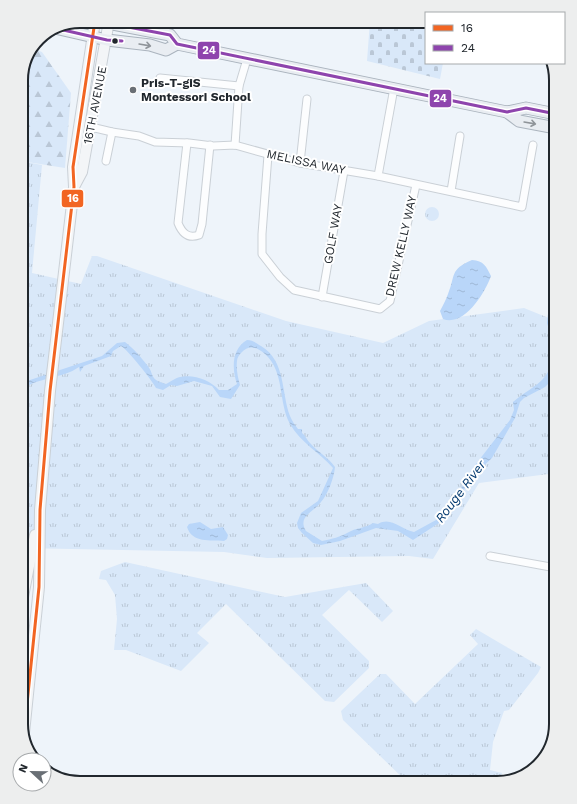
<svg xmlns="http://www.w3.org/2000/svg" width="577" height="804" font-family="'Work Sans',sans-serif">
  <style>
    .grass { fill: url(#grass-tufts) }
    .forest { fill: url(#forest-firs) }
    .cemetery { fill: url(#cemetery-stones) }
    .water { fill: url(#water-ripples) }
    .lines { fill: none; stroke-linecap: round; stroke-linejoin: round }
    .street-casing { stroke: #cad0d6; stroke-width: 9 }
    .secondary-casing { stroke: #cad0d6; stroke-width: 12 }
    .primary-casing { stroke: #abb4be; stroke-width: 13 }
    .street { stroke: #fcfdfe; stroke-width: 7 }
    .secondary { stroke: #f3f5f7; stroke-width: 10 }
    .primary { stroke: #e9edf2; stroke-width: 11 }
    .bus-1-casing { stroke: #fff; stroke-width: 6 }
    .bus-2-casing { stroke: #fff; stroke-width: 6 }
    .bus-1 { stroke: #f26522; stroke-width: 3 }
    .bus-2 { stroke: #8e44ad; stroke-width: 3 }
    .oneway { stroke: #8f9499 }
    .bus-dot { fill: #21272d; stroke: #fff; stroke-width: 1.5 }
    .poi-dot { fill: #696f75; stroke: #fff; stroke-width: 1.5 }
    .labels { text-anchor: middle; stroke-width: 4; stroke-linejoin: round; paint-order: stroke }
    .poi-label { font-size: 12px; font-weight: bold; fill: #21272d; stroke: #fff; text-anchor: start }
    .street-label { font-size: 12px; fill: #21272d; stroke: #fff }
    .water-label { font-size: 13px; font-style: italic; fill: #00386f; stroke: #fff }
    .rim { fill: none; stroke: #21272d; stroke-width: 2 }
    .line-badge { stroke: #fff; stroke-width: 1.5 }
    .badge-label { font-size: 11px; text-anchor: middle; font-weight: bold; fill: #fff }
  </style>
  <defs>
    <pattern id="grass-tufts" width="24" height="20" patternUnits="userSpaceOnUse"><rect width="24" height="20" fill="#d9e8f9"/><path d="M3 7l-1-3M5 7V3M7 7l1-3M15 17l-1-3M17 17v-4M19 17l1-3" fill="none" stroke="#bac7d6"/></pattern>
    <pattern id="forest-firs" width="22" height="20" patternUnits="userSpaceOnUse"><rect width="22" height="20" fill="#d9e8f9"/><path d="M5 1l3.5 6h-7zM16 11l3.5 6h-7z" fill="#bac7d6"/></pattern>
    <pattern id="cemetery-stones" width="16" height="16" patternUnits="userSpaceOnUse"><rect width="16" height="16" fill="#d9e8f9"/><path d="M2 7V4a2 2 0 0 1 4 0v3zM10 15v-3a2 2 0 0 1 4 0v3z" fill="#bac7d6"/></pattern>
    <pattern id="water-ripples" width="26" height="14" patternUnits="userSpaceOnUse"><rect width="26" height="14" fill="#b9d6f9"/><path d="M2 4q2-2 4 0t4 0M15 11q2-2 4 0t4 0" fill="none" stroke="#9fb8d6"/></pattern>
  </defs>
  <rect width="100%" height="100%" fill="#eef4fa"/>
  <g class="grass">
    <path d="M21 161 42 165 32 273 81 284 92 256H97L286 321 383 343 429 321 524 308 556 321V473L479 483 433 559 409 556 267 558 224 552 21 548Z"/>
    <circle cx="432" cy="214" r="7"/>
    <path d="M125 562 285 597 366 583 393 611 382 622 349 590 322 615 369 661V668L334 702 325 701 226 604 197 633 209 643 181 671 126 650H114L117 619 115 595 106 580 99 579 101 571Z"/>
    <path d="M476 629 541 667 538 673 509 710 504 711 493 742 490 770 502 773 501 776 513 779 497 783H408L343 720 341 711 380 674H386L415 704 478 644 470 635Z"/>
  </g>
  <path class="forest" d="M34 49 42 52 71 93 65 168 21 161V76Z"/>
  <path class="cemetery" d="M370 21H426V63H443L440 79 367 61Z"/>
  <g class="water">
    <path d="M472 260C484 261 486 266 491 276 485 293 464 327 443 319L440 311C443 305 446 300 448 294 456 275 449 270 472 260Z"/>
    <path d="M556 310V351L547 323 548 314Z"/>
    <path d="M247 340C253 340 256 343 261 346 286 361 281 392 290 416 292 421 295 425 298 429H302V433C306 436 306 439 310 443 318 452 328 457 335 467 334 478 328 494 321 502 314 512 297 516 306 531L322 541C332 539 340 537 349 532 356 528 365 528 373 523L378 524C391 516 402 530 414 532L436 520 446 509 452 497 462 487 476 464 510 420 514 410 513 402C537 382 547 385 556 351V365L550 382 545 387 524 398 520 402 515 418 492 458 479 470 439 523 413 540 398 531 376 528 340 541 321 545 313 543 302 533 298 528 297 523 301 513 318 501 333 468C319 452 301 443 290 424 278 402 285 372 265 354 257 347 249 344 241 353 239 355 237 358 237 361 236 369 238 378 240 385L231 399 220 397 212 386 194 381 177 386 171 385 163 390 156 388C152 380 127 349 121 346L113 351 111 356 84 366 80 372 79 367C62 379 38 377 21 390V386L27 381 102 356 117 343 125 342C133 348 141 357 147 365 155 374 148 379 166 384 170 382 175 378 180 377 194 374 210 380 219 390H228L237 384C232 370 231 349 247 340Z"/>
    <path d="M200 522 211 529 223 527 228 535 227 539 224 541C210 540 192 543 187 527L189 524Z"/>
  </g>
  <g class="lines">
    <g class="street-casing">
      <g id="street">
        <path d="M160 78 239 86"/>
        <path d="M91 127 112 132 139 136 155 142 189 143 213 146 235 145 300 163 378 176 522 207 533 145"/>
        <path d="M187 143 178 223C182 233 188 239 199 235L202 224 210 145"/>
        <path d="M235 145 239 86 247 59"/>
        <path d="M268 155 262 234V254L280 277 294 290 380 309 390 301 416 185"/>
        <path d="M106 161 112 132"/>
        <path d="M300 163 307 99"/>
        <path d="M378 176 394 88"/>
        <path d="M451 191 460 136"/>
        <path d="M322 297 344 171"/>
        <path d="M490 556 556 568"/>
      </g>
    </g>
    <g class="secondary-casing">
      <g id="secondary">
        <path d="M74 187 82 172 109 21"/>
        <path d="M21 607 35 535"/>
        <path d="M24 733 39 587 40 510 50 391 74 187 73 167 95 21"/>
      </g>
    </g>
    <g class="primary-casing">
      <g id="primary">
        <path d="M97 21 170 35 177 44 507 112 526 108 556 114"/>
        <path d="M59 29 107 40 150 45 166 50 177 44"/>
        <path d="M507 112 519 121 556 128"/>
      </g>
    </g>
    <use href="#street" class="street"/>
    <use href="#secondary" class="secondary"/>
    <use href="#primary" class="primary"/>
    <g class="bus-1-casing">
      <path id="bus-1" d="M24 733 39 587 40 510 50 391 74 187 73 167 95 21"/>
    </g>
    <g class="bus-2-casing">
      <g id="bus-2">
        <path d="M97 21 170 35 177 44 507 112 526 108 556 114"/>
        <path d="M59 29 107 40 122 41"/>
      </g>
    </g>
    <use href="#bus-1" class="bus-1"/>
    <use href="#bus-2" class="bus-2"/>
  </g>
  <defs><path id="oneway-shaft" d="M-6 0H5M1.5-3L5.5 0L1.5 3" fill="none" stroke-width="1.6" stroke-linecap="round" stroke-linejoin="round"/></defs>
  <g class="oneway">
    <use href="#oneway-shaft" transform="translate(145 45) rotate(10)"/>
    <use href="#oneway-shaft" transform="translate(530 123) rotate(10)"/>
  </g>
  <circle class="bus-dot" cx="115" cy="41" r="3.5"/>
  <circle class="poi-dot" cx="133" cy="90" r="4"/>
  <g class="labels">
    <g class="poi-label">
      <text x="141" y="87">Pris-T-giS<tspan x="141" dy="14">Montessori School</tspan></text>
    </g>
    <g class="street-label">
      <text transform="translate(95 105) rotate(-79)" y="4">16TH AVENUE</text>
      <text transform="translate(306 162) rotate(12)" y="4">MELISSA WAY</text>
      <text transform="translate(333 234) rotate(-80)" y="4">GOLF WAY</text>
      <text transform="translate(401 246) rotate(-77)" y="4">DREW KELLY WAY</text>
    </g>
    <g class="water-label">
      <text transform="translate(460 491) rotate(-53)" y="5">Rouge River</text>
    </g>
  </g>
  <path d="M0 0H577V804H0ZM80 28H497A52 52 0 0 1 549 80V724A52 52 0 0 1 497 776H80A52 52 0 0 1 28 724V80A52 52 0 0 1 80 28Z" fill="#edeeee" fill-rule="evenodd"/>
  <path class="rim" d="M80 28H497A52 52 0 0 1 549 80V724A52 52 0 0 1 497 776H80A52 52 0 0 1 28 724V80A52 52 0 0 1 80 28Z"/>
  <g class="line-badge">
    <rect x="197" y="41" width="23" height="19" rx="4" fill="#8e44ad"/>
    <rect x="429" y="89" width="23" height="19" rx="4" fill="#8e44ad"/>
    <rect x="61" y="189" width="23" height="19" rx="4" fill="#f26522"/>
  </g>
  <g class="badge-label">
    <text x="209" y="54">24</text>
    <text x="440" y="102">24</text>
    <text x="73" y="202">16</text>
  </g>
  <rect x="425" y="12" width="140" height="52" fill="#ffffff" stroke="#a6a9ab"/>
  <rect x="433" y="25" width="20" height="6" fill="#f26522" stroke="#a6a9ab"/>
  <text x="461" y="32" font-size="12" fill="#21272d">16</text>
  <rect x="433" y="45" width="20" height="6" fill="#8e44ad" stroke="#a6a9ab"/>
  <text x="461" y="52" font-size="12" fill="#21272d">24</text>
  <g transform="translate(32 772) rotate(292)"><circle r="19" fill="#ffffff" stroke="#a6a9ab"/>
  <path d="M0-3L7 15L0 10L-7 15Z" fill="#696f75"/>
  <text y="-6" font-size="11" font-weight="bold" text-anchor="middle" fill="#21272d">N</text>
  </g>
</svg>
